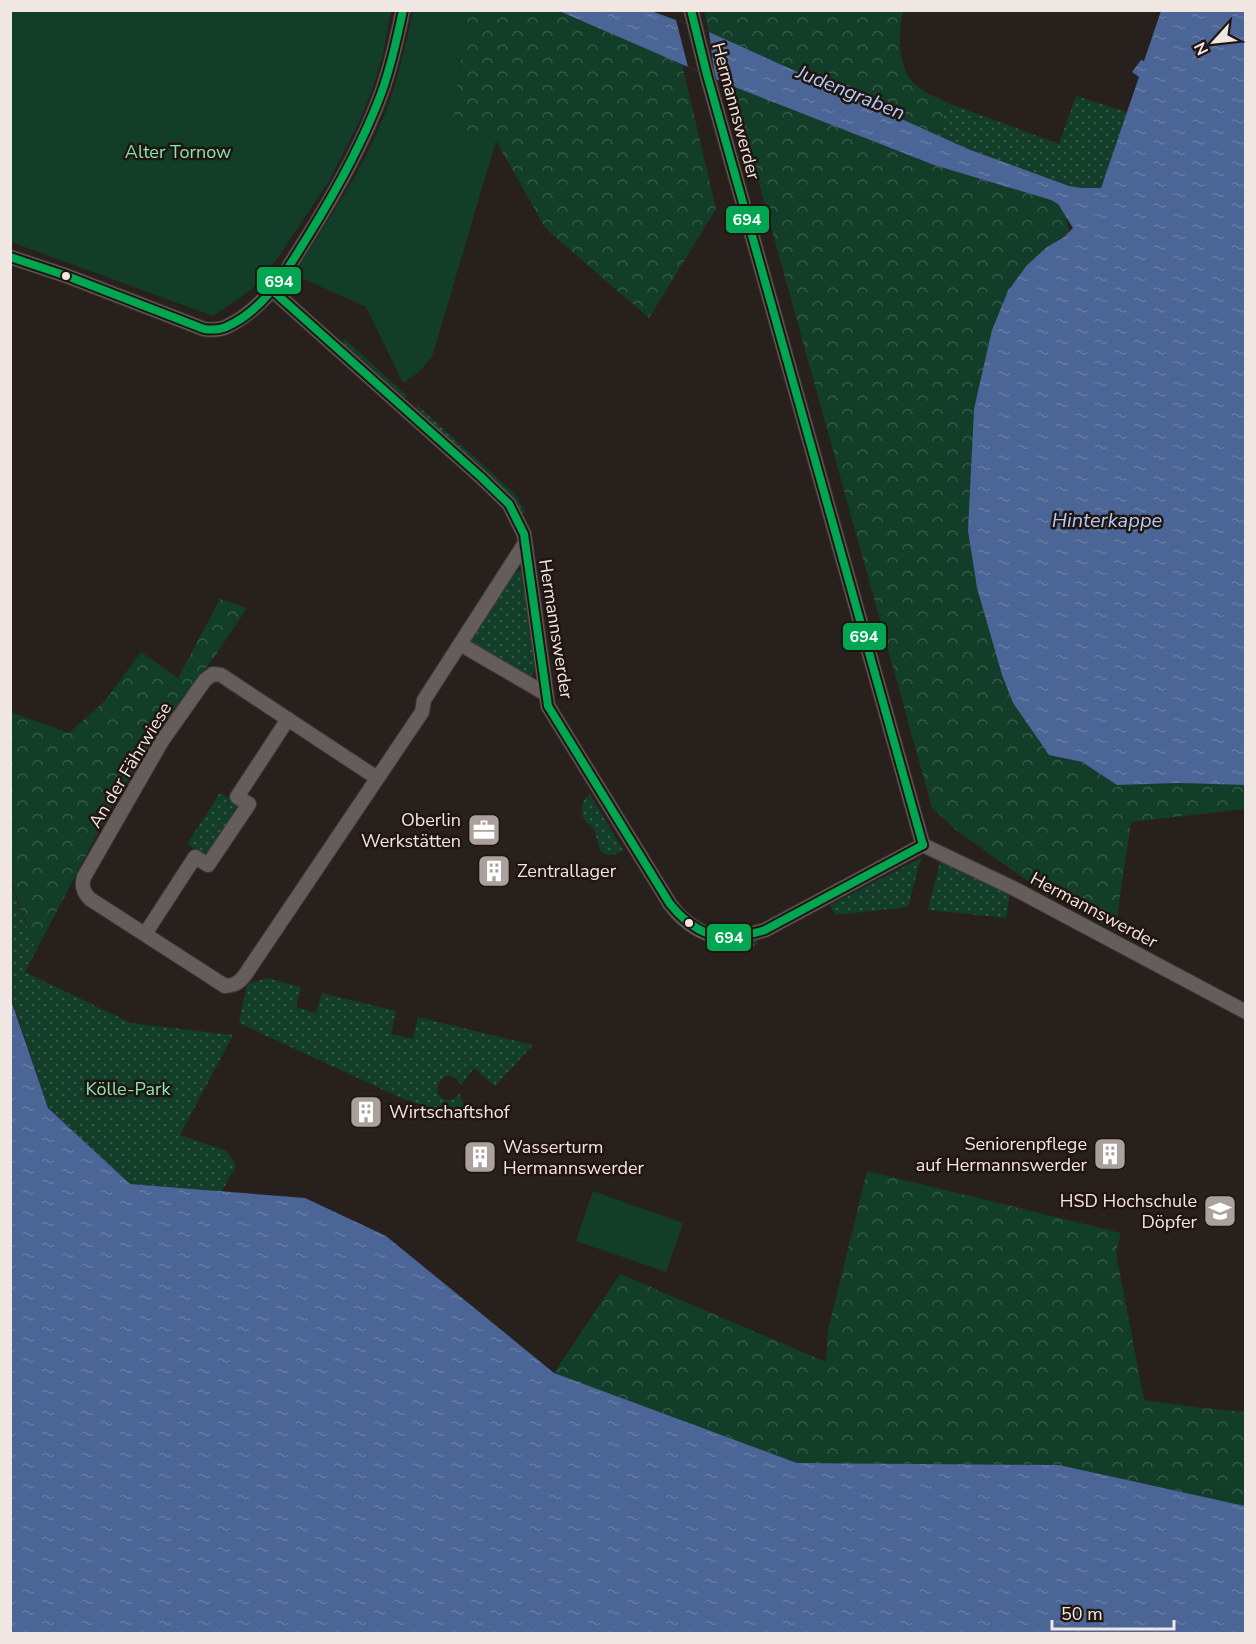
<svg xmlns="http://www.w3.org/2000/svg" width="1256" height="1644" font-family="'Nunito Sans',sans-serif">
  <style>
    .grass { fill: url(#grass-dots) }
    .forest { fill: url(#forest-crowns) }
    .garden { fill: #123d29 }
    .water { fill: url(#water-ripples) }
    .pier { fill: #28201d }
    .lines { fill: none; stroke-linecap: round; stroke-linejoin: round }
    .street-casing { stroke: #413a37; stroke-width: 16 }
    .street { stroke: #645d5b; stroke-width: 14 }
    .bus-1-casing { stroke: #221510; stroke-width: 12 }
    .bus-1 { stroke: #00a651; stroke-width: 8 }
    .bus-dot { fill: #f0e6e2; stroke: #221510; stroke-width: 2 }
    .labels { text-anchor: middle; stroke-width: 5; stroke-linejoin: round; paint-order: stroke }
    .street-label { font-size: 18px; fill: #f0e6e2; stroke: #221510 }
    .park-label { font-size: 18px; fill: #80e8b4; stroke: #221510 }
    .poi-label { font-size: 18px; fill: #f0e6e2; stroke: #221510; text-anchor: end }
    .water-label { font-size: 20px; font-style: italic; fill: #afcbfa; stroke: #221510 }
    .line-badge { stroke: #221510; stroke-width: 2 }
    .badge-label { font-size: 16px; text-anchor: middle; font-weight: bold; fill: #fff }
  </style>
  <defs>
    <pattern id="grass-dots" width="8" height="8" patternUnits="userSpaceOnUse" patternTransform="scale(1.5)"><rect width="8" height="8" fill="#123d29"/><path d="M2 2h.1M6 6h.1" fill="none" stroke="#355948" stroke-width="1.8" stroke-linecap="round"/></pattern>
    <pattern id="forest-crowns" width="20" height="18" patternUnits="userSpaceOnUse" patternTransform="scale(1.5)"><rect width="20" height="18" fill="#123d29"/><path d="M2 6a3 3 0 1 1 6 0M12 15a3 3 0 1 1 6 0" fill="none" stroke="#355948"/></pattern>
    <pattern id="water-ripples" width="26" height="14" patternUnits="userSpaceOnUse" patternTransform="scale(1.5)"><rect width="26" height="14" fill="#4a6596"/><path d="M2 4q2-2 4 0t4 0M15 11q2-2 4 0t4 0" fill="none" stroke="#647ba4"/></pattern>
  </defs>
  <rect width="100%" height="100%" fill="#28201d"/>
  <g class="grass">
    <path d="M1076 96 1127 112 1101 188H1082L1069 186 968 149 937 135 948 103 1059 144Z"/>
    <path d="M345 339 408 397 400 398 341 344Z"/>
    <path d="M417 405 513 492 519 500 525 512 521 514 417 412Z"/>
    <path d="M520 570 524 572 535 670 532 675 527 676 469 644 513 573Z"/>
    <path d="M220 793 243 807 210 859 187 844Z"/>
    <path d="M590 794 623 850C616 856 604 858 599 848 597 842 597 835 594 830 591 825 587 823 584 819 579 812 583 798 590 794Z"/>
    <path d="M921 858 908 907 835 915 830 905Z"/>
    <path d="M941 858 1010 895 1006 918 928 910Z"/>
    <path d="M10 881 36 951 25 972 131 1023 233 1035 180 1135 227 1151 236 1166 222 1191 130 1184 48 1108 11 997Z"/>
    <path d="M756 938 758 944C748 948 741 951 731 947L732 944 743 943Z"/>
    <path d="M267 978 301 987 296 1007 316 1013 322 993 396 1011 391 1034 413 1039 418 1017 533 1045 495 1086 474 1068 461 1085C447 1058 424 1096 447 1100 453 1101 457 1097 460 1093L464 1108 453 1115 401 1098 239 1023 247 984Z"/>
  </g>
  <g class="forest">
    <path d="M467 11H559L682 64 716 209 649 318 546 229 496 141 452 125Z"/>
    <path d="M704 11H903C898 36 896 69 918 87 926 94 939 98 948 103L937 135 709 32Z"/>
    <path d="M732 86 934 165 1051 200C1064 207 1067 218 1069 233L1047 247 1039 256 968 531 977 588 1002 675 1013 703 1049 755 1082 762 1117 785 1179 783 1245 785V809L1131 822 1115 931 1026 880 956 830 932 808Z"/>
    <path d="M220 599 247 608 215 656 161 728 112 806 36 951 11 881V712L69 733 105 701 141 652 178 678Z"/>
    <path d="M867 1171 1121 1233 1116 1252 1144 1400 1203 1408 1245 1412V1506L1059 1465 797 1463 554 1373 620 1274 826 1362 828 1330Z"/>
  </g>
  <g class="garden">
    <path d="M10 11 11 10 391 11 383 54 372 90 360 120 329 181 277 259 251 290 213 316 11 242Z"/>
    <path d="M413 11H467L452 125 496 141 432 357 419 372 403 383 366 307 293 274C327 223 361 173 384 116 398 82 405 46 413 11Z"/>
    <path d="M593 1191 683 1223 666 1272 576 1241Z"/>
  </g>
  <g class="water">
    <path d="M559 11H651L709 32 968 149 1069 186 1082 188H1101L1139 77 1132 72 1141 60 1144 61 1161 11H1245V785L1179 783 1117 785 1082 762 1049 755 1013 703 1002 675 977 588 968 531 974 409 992 330 1008 291 1027 265 1047 247 1064 237 1073 228 1058 204 1051 200 934 165 732 86Z"/>
    <path d="M10 997 48 1108 130 1184 305 1198 386 1236 554 1373 797 1463 1059 1465 1245 1506V1633H11Z"/>
  </g>
  <path class="pier" d="M676 20 709 32 715 78 688 67Z"/>
  <g class="lines">
    <g class="street-casing">
      <g id="street">
        <path d="M691 10 707 75 923 845 1015 889 1246 1012"/>
        <path d="M10 257 67 276 204 329C211 330 219 330 226 327 243 319 260 304 272 290 284 276 293 260 303 244 333 197 362 147 381 94 391 67 397 39 403 10"/>
        <path d="M272 290 481 477 509 504 524 534 548 706 670 904C686 926 710 941 738 937 747 936 756 932 765 930L923 845"/>
        <path d="M460 644 546 694"/>
        <path d="M377 778 221 675 213 674 205 680 162 741 84 877C81 886 83 892 90 899L225 986C235 985 239 983 245 975 304 887 363 800 422 712L424 700 525 543"/>
        <path d="M145 934 195 857 208 865 249 804 237 797 288 719"/>
      </g>
    </g>
    <use href="#street" class="street"/>
    <g class="bus-1-casing">
      <g id="bus-1">
        <path d="M691 10 707 75 923 845"/>
        <path d="M10 257 67 276 204 329C212 330 219 330 226 327 265 310 287 270 308 236 336 191 362 145 381 94 391 67 397 39 403 10"/>
        <path d="M272 290 481 477 509 504 524 534 548 706 670 904C688 926 712 942 741 936 749 935 757 932 765 930L923 845"/>
      </g>
    </g>
    <use href="#bus-1" class="bus-1"/>
  </g>
  <defs>
    <g id="office-square" transform="scale(1.725)"><rect x="-9" y="-9" width="18" height="18" rx="4" fill="#aaa19d" stroke="#221510"/><path d="M-6-3h4V-5.5h4V-3h4V5H-6ZM-1-4.5V-3h2v-1.5ZM-6 0V1H6V0Z" fill="#fff"/></g>
    <g id="building-square" transform="scale(1.725)"><rect x="-9" y="-9" width="18" height="18" rx="4" fill="#aaa19d" stroke="#221510"/><path d="M-4-6H4V6H1V3H-1V6H-4ZM-2.5-4.3h1.7v1.8h-1.7ZM.8-4.3h1.7v1.8H.8ZM-2.5-1h1.7V.8h-1.7ZM.8-1h1.7V.8H.8Z" fill="#fff"/></g>
    <g id="university-square" transform="scale(1.725)"><rect x="-9" y="-9" width="18" height="18" rx="4" fill="#aaa19d" stroke="#221510"/><path d="M0-5L7-2L0 1L-7-2ZM-4 1L0 2.5L4 1V4Q0 6-4 4Z" fill="#fff"/></g>
  </defs>
  <g fill-rule="evenodd">
    <use href="#office-square" x="484" y="830"/>
    <use href="#building-square" x="494" y="871"/>
    <use href="#building-square" x="366" y="1112"/>
    <use href="#building-square" x="1110" y="1154"/>
    <use href="#building-square" x="480" y="1157"/>
    <use href="#university-square" x="1220" y="1211"/>
  </g>
  <g class="bus-dot">
    <circle cx="66" cy="276" r="5"/>
    <circle cx="689" cy="923" r="5"/>
  </g>
  <g class="labels">
    <g class="street-label">
      <text transform="translate(736 111) rotate(75)" y="6">Hermannswerder</text>
      <text transform="translate(556 629) rotate(81)" y="6">Hermannswerder</text>
      <text transform="translate(130 765) rotate(-59)" y="6">An der Fährwiese</text>
      <text transform="translate(1094 910) rotate(28)" y="6">Hermannswerder</text>
    </g>
    <g class="park-label">
      <text x="178" y="158">Alter Tornow</text>
      <text x="128" y="1095">Kölle-Park</text>
    </g>
    <g class="poi-label">
      <text x="461" y="826">Oberlin<tspan x="461" dy="21">Werkstätten</tspan></text>
      <text x="517" y="877" text-anchor="start">Zentrallager</text>
      <text x="389" y="1118" text-anchor="start">Wirtschaftshof</text>
      <text x="1087" y="1150">Seniorenpflege<tspan x="1087" dy="21">auf Hermannswerder</tspan></text>
      <text x="503" y="1153" text-anchor="start">Wasserturm<tspan x="503" dy="21">Hermannswerder</tspan></text>
      <text x="1197" y="1207">HSD Hochschule<tspan x="1197" dy="21">Döpfer</tspan></text>
    </g>
    <g class="water-label">
      <text transform="translate(851 92) rotate(22)" y="7">Judengraben</text>
      <text x="1107" y="527">Hinterkappe</text>
    </g>
  </g>
  <g class="line-badge">
    <rect x="725" y="205" width="45" height="29" rx="6" fill="#00a651"/>
    <rect x="256" y="266" width="46" height="29" rx="6" fill="#00a651"/>
    <rect x="842" y="622" width="45" height="29" rx="6" fill="#00a651"/>
    <rect x="706" y="923" width="46" height="29" rx="6" fill="#00a651"/>
  </g>
  <g class="badge-label">
    <text x="747" y="225">694</text>
    <text x="279" y="287">694</text>
    <text x="864" y="642">694</text>
    <text x="729" y="943">694</text>
  </g>
  <rect width="1256" height="1644" fill="none" stroke="#f0e6e2" stroke-width="24"/>
  <g transform="translate(1214 42) rotate(243)" stroke="#221510" stroke-width="4.5" paint-order="stroke">
  <path d="M0-4.5L10 22L0 15L-10 22Z" fill="#f0e6e2"/>
  <text y="-9" font-size="16" font-weight="bold" text-anchor="middle" fill="#f0e6e2">N</text>
  </g>
  <path d="M1052 1620v9h122v-9" fill="none" stroke="#f0e6e2" stroke-width="3"/>
  <text x="1061" y="1620" font-size="18" fill="#f0e6e2" stroke="#221510" stroke-width="4.5" paint-order="stroke">50 m</text>
</svg>
